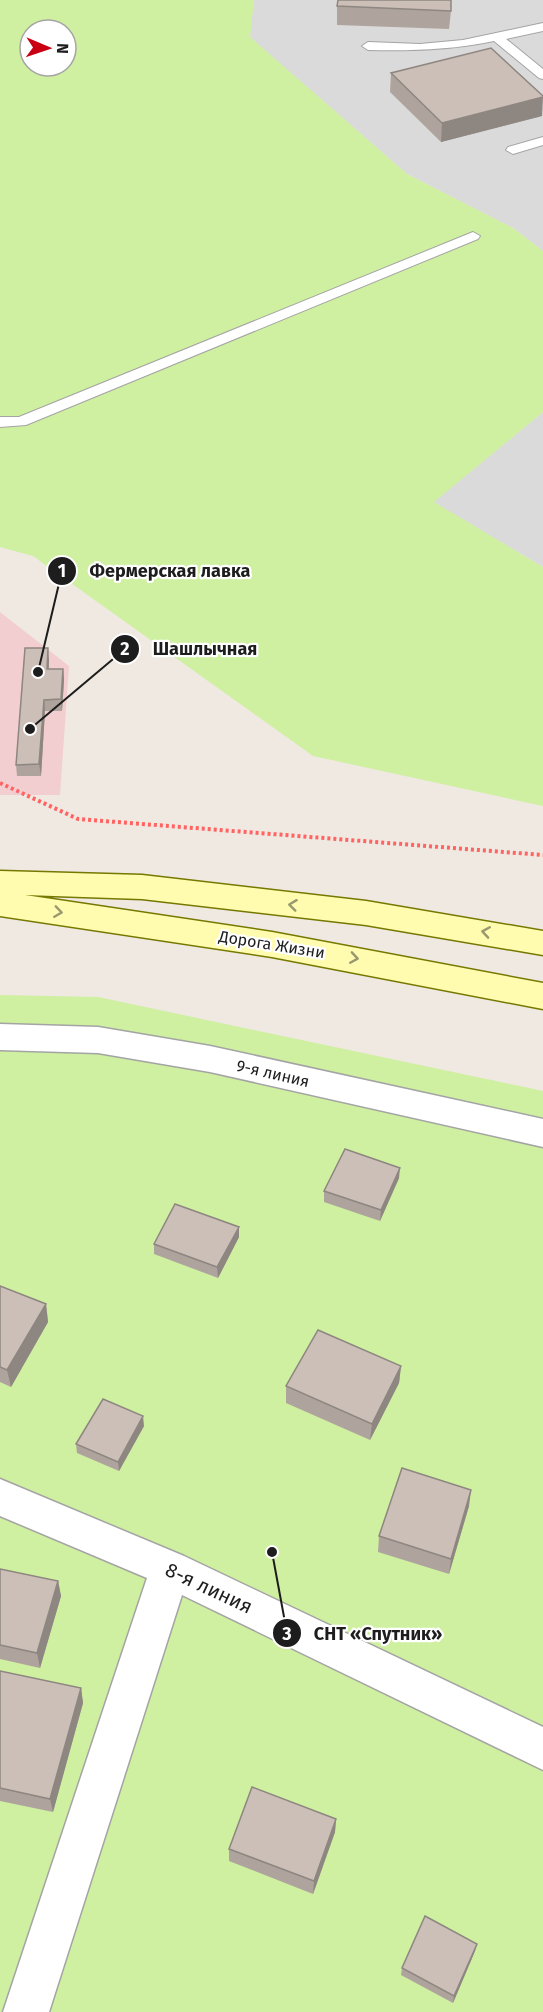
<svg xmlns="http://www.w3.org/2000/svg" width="543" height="2012" font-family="'Fira Sans',sans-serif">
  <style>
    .residential { fill: #dbdada }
    .commercial { fill: #f2ced0 }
    .grass { fill: #cfefa1; fill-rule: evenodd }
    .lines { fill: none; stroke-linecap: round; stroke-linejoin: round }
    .service-casing { stroke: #a4a4a4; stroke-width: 2 }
    .minor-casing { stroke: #a4a4a4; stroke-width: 3 }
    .secondary-casing { stroke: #767800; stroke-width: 3 }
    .path { stroke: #ff6463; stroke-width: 4; stroke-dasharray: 3 3; stroke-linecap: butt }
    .service { fill: #fff; fill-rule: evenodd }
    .minor { fill: #fff; fill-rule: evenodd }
    .secondary { fill: #fffcb0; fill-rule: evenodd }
    .wall { fill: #afa49d }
    .shaded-wall { fill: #8e8680 }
    .building { fill: #cbbfb7; stroke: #8e8680; stroke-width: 1.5 }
    .oneway { stroke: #99986e }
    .labels { text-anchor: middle; stroke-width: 4.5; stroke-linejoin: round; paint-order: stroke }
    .street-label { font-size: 16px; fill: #1d1d1d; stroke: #fff }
    .near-street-label { font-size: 20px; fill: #1d1d1d; stroke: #fff }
    .leader { fill: none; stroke: #1d1d1d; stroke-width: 2 }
    .callout-dot { fill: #1d1d1d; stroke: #fff; stroke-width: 2 }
    .mark-label { font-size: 18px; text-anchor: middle; font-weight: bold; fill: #fff }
    .callout-label { font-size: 18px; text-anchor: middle; font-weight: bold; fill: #1d1d1d; stroke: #fff; stroke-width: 4.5; stroke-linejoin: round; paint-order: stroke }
  </style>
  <rect width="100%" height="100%" fill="#efe9e1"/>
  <g class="residential">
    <path d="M254 0H543V251L513 228 407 174 249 37Z"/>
    <path d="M543 412V567L433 502Z"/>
  </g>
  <path class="commercial" d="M0 612 69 666 60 795H0Z"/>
  <g class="grass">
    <path d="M0 0H254L250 37 407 174 513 228 543 251V412L434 502 543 567V806L313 756 33 556 0 547ZM30 30H66V66H30Z"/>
    <path d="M0 995 98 997 543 1091V2012H0Z"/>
  </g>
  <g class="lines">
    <g class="service-casing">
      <g id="service">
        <path d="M543 23V31L506 39 543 69V79L539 78 494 41C451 50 411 51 368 50L362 46 368 42 420 44 463 40Z"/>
        <path d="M543 137V145L513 154 506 150 508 147Z"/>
        <path d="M473 232 480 236 478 239 26 425 0 427V417H19Z"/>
      </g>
    </g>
    <g class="minor-casing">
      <g id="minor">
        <path d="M0 1024 98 1027 210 1046 543 1119V1147L210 1072 98 1053 0 1050Z"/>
        <path d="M0 1479 184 1556 543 1727V1770L182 1595 49 2012H3L147 1578 0 1516Z"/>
      </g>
    </g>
    <g class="secondary-casing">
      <path id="secondary" d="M0 871 142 875 366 901 543 931V955L366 925 142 899 25 895 272 932 543 983V1009L272 957 0 916Z"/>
    </g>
    <path class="path" d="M0 783 78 819 543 855"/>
    <use href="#service" class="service"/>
    <use href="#minor" class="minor"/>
    <use href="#secondary" class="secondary"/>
  </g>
  <g class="wall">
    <path d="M337 6 451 11 449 29 337 25Z"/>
    <path d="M391 73 542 116 441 142 390 92Z"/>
    <path d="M49 660V669H63L64 680 62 711H45L41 776H17L16 765Z"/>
    <path d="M399 1178 380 1221 324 1202V1191Z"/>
    <path d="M239 1227V1237L218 1278 154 1254V1244Z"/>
    <path d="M0 1286 46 1304 48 1322 11 1387 0 1382Z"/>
    <path d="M401 1366 399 1383 370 1440 286 1403V1386Z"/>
    <path d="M144 1426 119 1471 77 1453 76 1444Z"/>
    <path d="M469 1506 449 1574 378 1552 379 1536Z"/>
    <path d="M0 1569 58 1581 61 1596 40 1668 0 1659Z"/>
    <path d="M0 1671 81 1688 83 1703 53 1812 0 1801Z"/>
    <path d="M336 1819 335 1832 313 1894 229 1861V1849Z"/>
    <path d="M475 1951 453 2003 401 1975 402 1968Z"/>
  </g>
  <g class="shaded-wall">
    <path d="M543 97 542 116 441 142 442 123Z"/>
    <path d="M48 648 49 660 48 680 47 669Z"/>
    <path d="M63 669 64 680 62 711 61 699Z"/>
    <path d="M44 700 45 711 41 776 39 764Z"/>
    <path d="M400 1168 399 1178 380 1221 381 1210Z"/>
    <path d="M239 1227V1237L218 1278 217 1267Z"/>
    <path d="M46 1304 48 1322 11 1387 7 1370Z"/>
    <path d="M401 1366 399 1383 370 1440 372 1424Z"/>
    <path d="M143 1416 144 1426 119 1471 118 1462Z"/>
    <path d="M471 1490 469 1506 449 1574 451 1559Z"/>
    <path d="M58 1581 61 1596 40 1668 37 1653Z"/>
    <path d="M81 1688 83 1703 53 1812 50 1799Z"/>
    <path d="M336 1819 335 1832 313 1894 314 1881Z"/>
    <path d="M477 1944 475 1951 453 2003 454 1996Z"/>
  </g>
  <g class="building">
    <path d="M338 0H451V11L337 6Z"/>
    <path d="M491 48 543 96V97L442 123 391 73Z"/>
    <path d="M25 648H48L47 669H63L61 699 44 700 39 764 16 765Z"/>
    <path d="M345 1149 400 1168 381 1210 324 1191Z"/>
    <path d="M175 1204 239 1227 217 1267 154 1244Z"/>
    <path d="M0 1286 46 1304 7 1370 0 1367Z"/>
    <path d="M318 1330 401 1366 372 1424 286 1386Z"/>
    <path d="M103 1399 143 1416 118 1462 76 1444Z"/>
    <path d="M402 1468 471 1490 451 1559 379 1536Z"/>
    <path d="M0 1569 58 1581 37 1653 0 1645Z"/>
    <path d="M0 1671 81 1688 50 1799 0 1788Z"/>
    <path d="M252 1787 336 1819 314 1881 229 1849Z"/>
    <path d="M425 1916 477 1944 454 1996 402 1968Z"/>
  </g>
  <defs><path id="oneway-chevron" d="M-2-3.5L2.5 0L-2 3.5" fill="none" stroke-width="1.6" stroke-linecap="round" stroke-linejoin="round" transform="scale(1.5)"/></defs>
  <g class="oneway">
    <use href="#oneway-chevron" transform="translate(293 905) rotate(-173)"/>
    <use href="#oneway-chevron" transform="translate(58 912) rotate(8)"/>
    <use href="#oneway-chevron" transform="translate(486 932) rotate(-171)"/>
    <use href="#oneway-chevron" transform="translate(354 958) rotate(9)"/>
  </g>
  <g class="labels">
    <g class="street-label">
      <text transform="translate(272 944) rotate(9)" y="6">Дорога Жизни</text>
      <text transform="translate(273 1073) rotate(13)" y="6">9-я линия</text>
    </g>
    <g class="near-street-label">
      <text transform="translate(209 1588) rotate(25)" y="7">8-я линия</text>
    </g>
  </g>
  <path class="leader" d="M38 672L62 571M30 729L125 649M272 1552L287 1633"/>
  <g class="callout-dot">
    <circle cx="38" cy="672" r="6"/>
    <circle cx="30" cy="729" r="6"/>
    <circle cx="272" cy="1552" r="6"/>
    <circle cx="62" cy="571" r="15"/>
    <circle cx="125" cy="649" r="15"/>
    <circle cx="287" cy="1633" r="15"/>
  </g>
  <g class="mark-label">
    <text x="62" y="577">1</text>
    <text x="125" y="655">2</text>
    <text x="287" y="1640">3</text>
  </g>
  <g class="callout-label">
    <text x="170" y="577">Фермерская лавка</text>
    <text x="205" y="655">Шашлычная</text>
    <text x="378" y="1640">СНТ «Спутник»</text>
  </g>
  <g transform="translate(48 48) rotate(92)"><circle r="28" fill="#ffffff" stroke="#a5a5a5" stroke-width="1.5"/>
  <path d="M0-4.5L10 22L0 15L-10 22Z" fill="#ca0012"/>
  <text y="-9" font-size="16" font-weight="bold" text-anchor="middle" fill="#1d1d1d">N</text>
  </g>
</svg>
